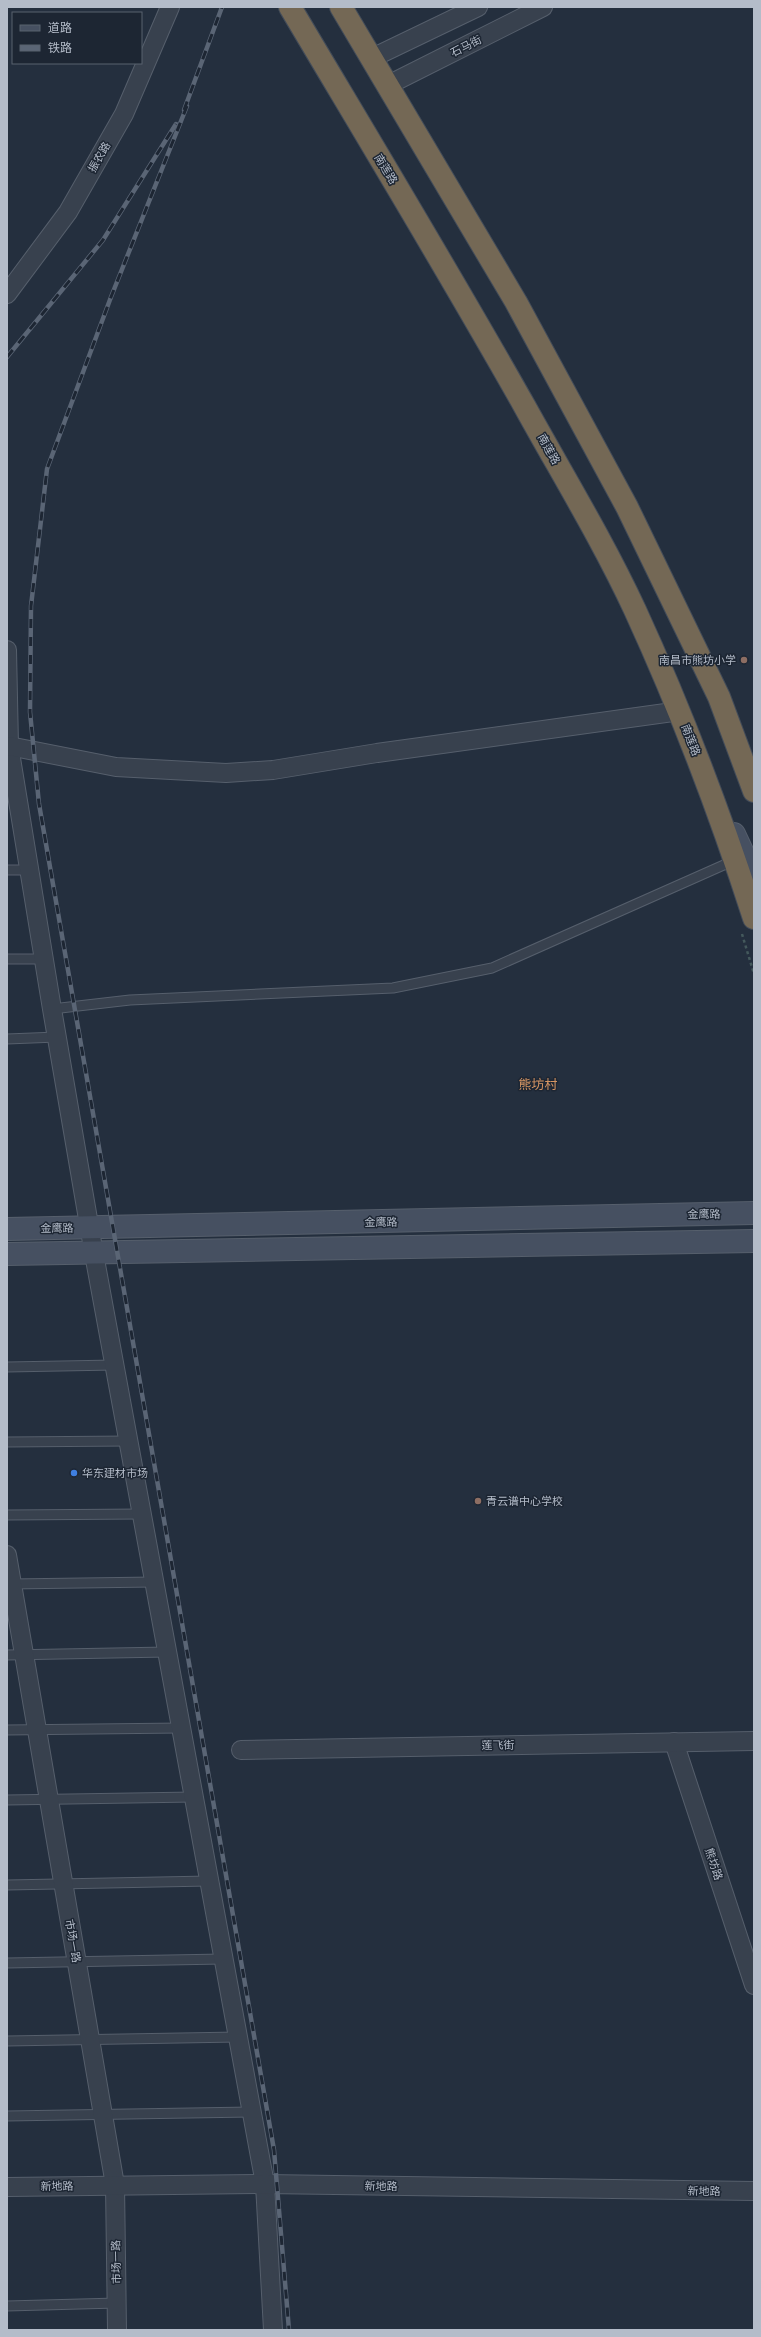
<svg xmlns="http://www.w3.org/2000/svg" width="761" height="2337" font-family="Roboto,'Noto Sans SC',sans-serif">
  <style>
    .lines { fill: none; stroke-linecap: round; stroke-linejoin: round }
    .lane-casing { stroke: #565f6c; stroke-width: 11 }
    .street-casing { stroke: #565f6c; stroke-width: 20 }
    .secondary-casing { stroke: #565f6c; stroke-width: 24 }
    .highway-casing { stroke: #434c59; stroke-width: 24 }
    .path { stroke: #44595c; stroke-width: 2.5; stroke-dasharray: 3 3; stroke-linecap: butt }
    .lane { stroke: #38414e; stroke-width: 9 }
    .street { stroke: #38414e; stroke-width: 18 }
    .secondary { stroke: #465061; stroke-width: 22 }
    .highway { stroke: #746855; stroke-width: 22 }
    .rail-casing { stroke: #5a6575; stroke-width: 4.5 }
    .rail { stroke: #1d2633; stroke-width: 3; stroke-dasharray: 9; stroke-linecap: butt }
    .education-dot { fill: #8d6e63; stroke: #1d2633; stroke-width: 1.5 }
    .shop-dot { fill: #3f7fe0; stroke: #1d2633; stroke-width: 1.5 }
    .labels { text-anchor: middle; stroke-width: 3; stroke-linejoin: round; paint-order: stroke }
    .street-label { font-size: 11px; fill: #b4bcc9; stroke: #1d2633 }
    .poi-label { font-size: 11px; fill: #b4bcc9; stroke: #1d2633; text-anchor: start }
    .quarter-label { font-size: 13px; fill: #d59563; stroke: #1d2633 }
  </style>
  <rect width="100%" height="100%" fill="#242f3e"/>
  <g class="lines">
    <g class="lane-casing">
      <g id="lane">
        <path d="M7 870H30"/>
        <path d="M7 959H44"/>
        <path d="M52 1009 130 1000 393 988 492 968 735 860"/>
        <path d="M7 1039 57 1037"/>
        <path d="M7 1367 115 1365"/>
        <path d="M7 1442 129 1441"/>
        <path d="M7 1515 142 1514"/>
        <path d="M10 1584 154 1582"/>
        <path d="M7 1655 167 1652"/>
        <path d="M7 1730 181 1728"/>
        <path d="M7 1800 194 1797"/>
        <path d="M7 1885 209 1881"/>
        <path d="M7 1963 223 1959"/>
        <path d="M7 2041 238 2037"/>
        <path d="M7 2116 251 2112"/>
        <path d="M7 2306 117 2303"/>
      </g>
    </g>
    <g class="street-casing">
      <g id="street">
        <path d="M372 58 478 7"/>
        <path d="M388 85 543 7"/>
        <path d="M7 294 68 212 124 114 170 7"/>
        <path d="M7 650 9 746 52 1009 94 1254 265 2184 273 2330"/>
        <path d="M9 746 116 767 226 773 273 770 377 753 680 711"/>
        <path d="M7 1555 115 2185 117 2330"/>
        <path d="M674 1742 754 1985"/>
        <path d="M241 1750 754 1741"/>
        <path d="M7 2187 265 2184 754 2191"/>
      </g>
    </g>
    <g class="secondary-casing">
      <g id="secondary">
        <path d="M734 834 754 877"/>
        <path d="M7 1229 754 1213"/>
        <path d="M7 1254 754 1241"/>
      </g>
    </g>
    <g class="highway-casing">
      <g id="highway">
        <path d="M290 7C369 140 449 272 525 407 562 474 603 541 635 610 681 710 720 813 754 918"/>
        <path d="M341 7 516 302 627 507 719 697 754 791"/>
      </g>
    </g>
    <path class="path" d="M742 934 754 974"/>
    <use href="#lane" class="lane"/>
    <use href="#street" class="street"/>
    <use href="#secondary" class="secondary"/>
    <use href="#highway" class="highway"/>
    <g class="rail-casing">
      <g id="rail">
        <path d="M187 106 111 297 47 469 31 606 30 712 39 804 274 2150 289 2330"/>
        <path d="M184 110 222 7"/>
        <path d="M7 357 103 240 176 124"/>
      </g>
    </g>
    <use href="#rail" class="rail"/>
  </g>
  <g class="education-dot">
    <circle cx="744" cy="660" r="4"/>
    <circle cx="478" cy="1501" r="4"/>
  </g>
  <circle class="shop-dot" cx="74" cy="1473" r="4"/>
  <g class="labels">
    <g class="street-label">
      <text transform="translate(466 46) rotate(-27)" y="4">石马街</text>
      <text transform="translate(99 157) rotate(-60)" y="4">振农路</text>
      <text transform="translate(386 169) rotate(59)" y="4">南莲路</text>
      <text transform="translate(549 449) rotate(61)" y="4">南莲路</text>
      <text transform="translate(691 740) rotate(69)" y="4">南莲路</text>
      <text transform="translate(704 1214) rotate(-1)" y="4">金鹰路</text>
      <text transform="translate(381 1222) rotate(-1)" y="4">金鹰路</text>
      <text transform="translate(57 1228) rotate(-1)" y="4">金鹰路</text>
      <text transform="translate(498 1745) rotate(-1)" y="4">莲飞街</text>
      <text transform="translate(714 1864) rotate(72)" y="4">熊坊路</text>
      <text transform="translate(73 1941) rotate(80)" y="4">市场一路</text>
      <text transform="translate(57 2186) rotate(-1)" y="4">新地路</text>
      <text transform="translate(381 2186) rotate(1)" y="4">新地路</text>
      <text transform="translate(704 2191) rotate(1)" y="4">新地路</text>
      <text transform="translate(116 2262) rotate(-91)" y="4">市场一路</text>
    </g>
    <g class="poi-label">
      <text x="736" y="664" text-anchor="end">南昌市熊坊小学</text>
      <text x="82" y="1477">华东建材市场</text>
      <text x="486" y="1505">青云谱中心学校</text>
    </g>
    <g class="quarter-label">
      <text x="538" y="1089">熊坊村</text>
    </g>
  </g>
  <rect width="761" height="2337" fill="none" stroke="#b4bcc9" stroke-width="16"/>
  <rect x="12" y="12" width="130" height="52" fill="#1d2633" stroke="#59626f"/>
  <rect x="20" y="25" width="20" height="6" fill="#465061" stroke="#59626f"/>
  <text x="48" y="32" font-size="12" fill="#b4bcc9">道路</text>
  <rect x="20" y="45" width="20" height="6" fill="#5a6575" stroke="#59626f"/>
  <text x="48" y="52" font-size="12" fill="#b4bcc9">铁路</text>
</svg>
